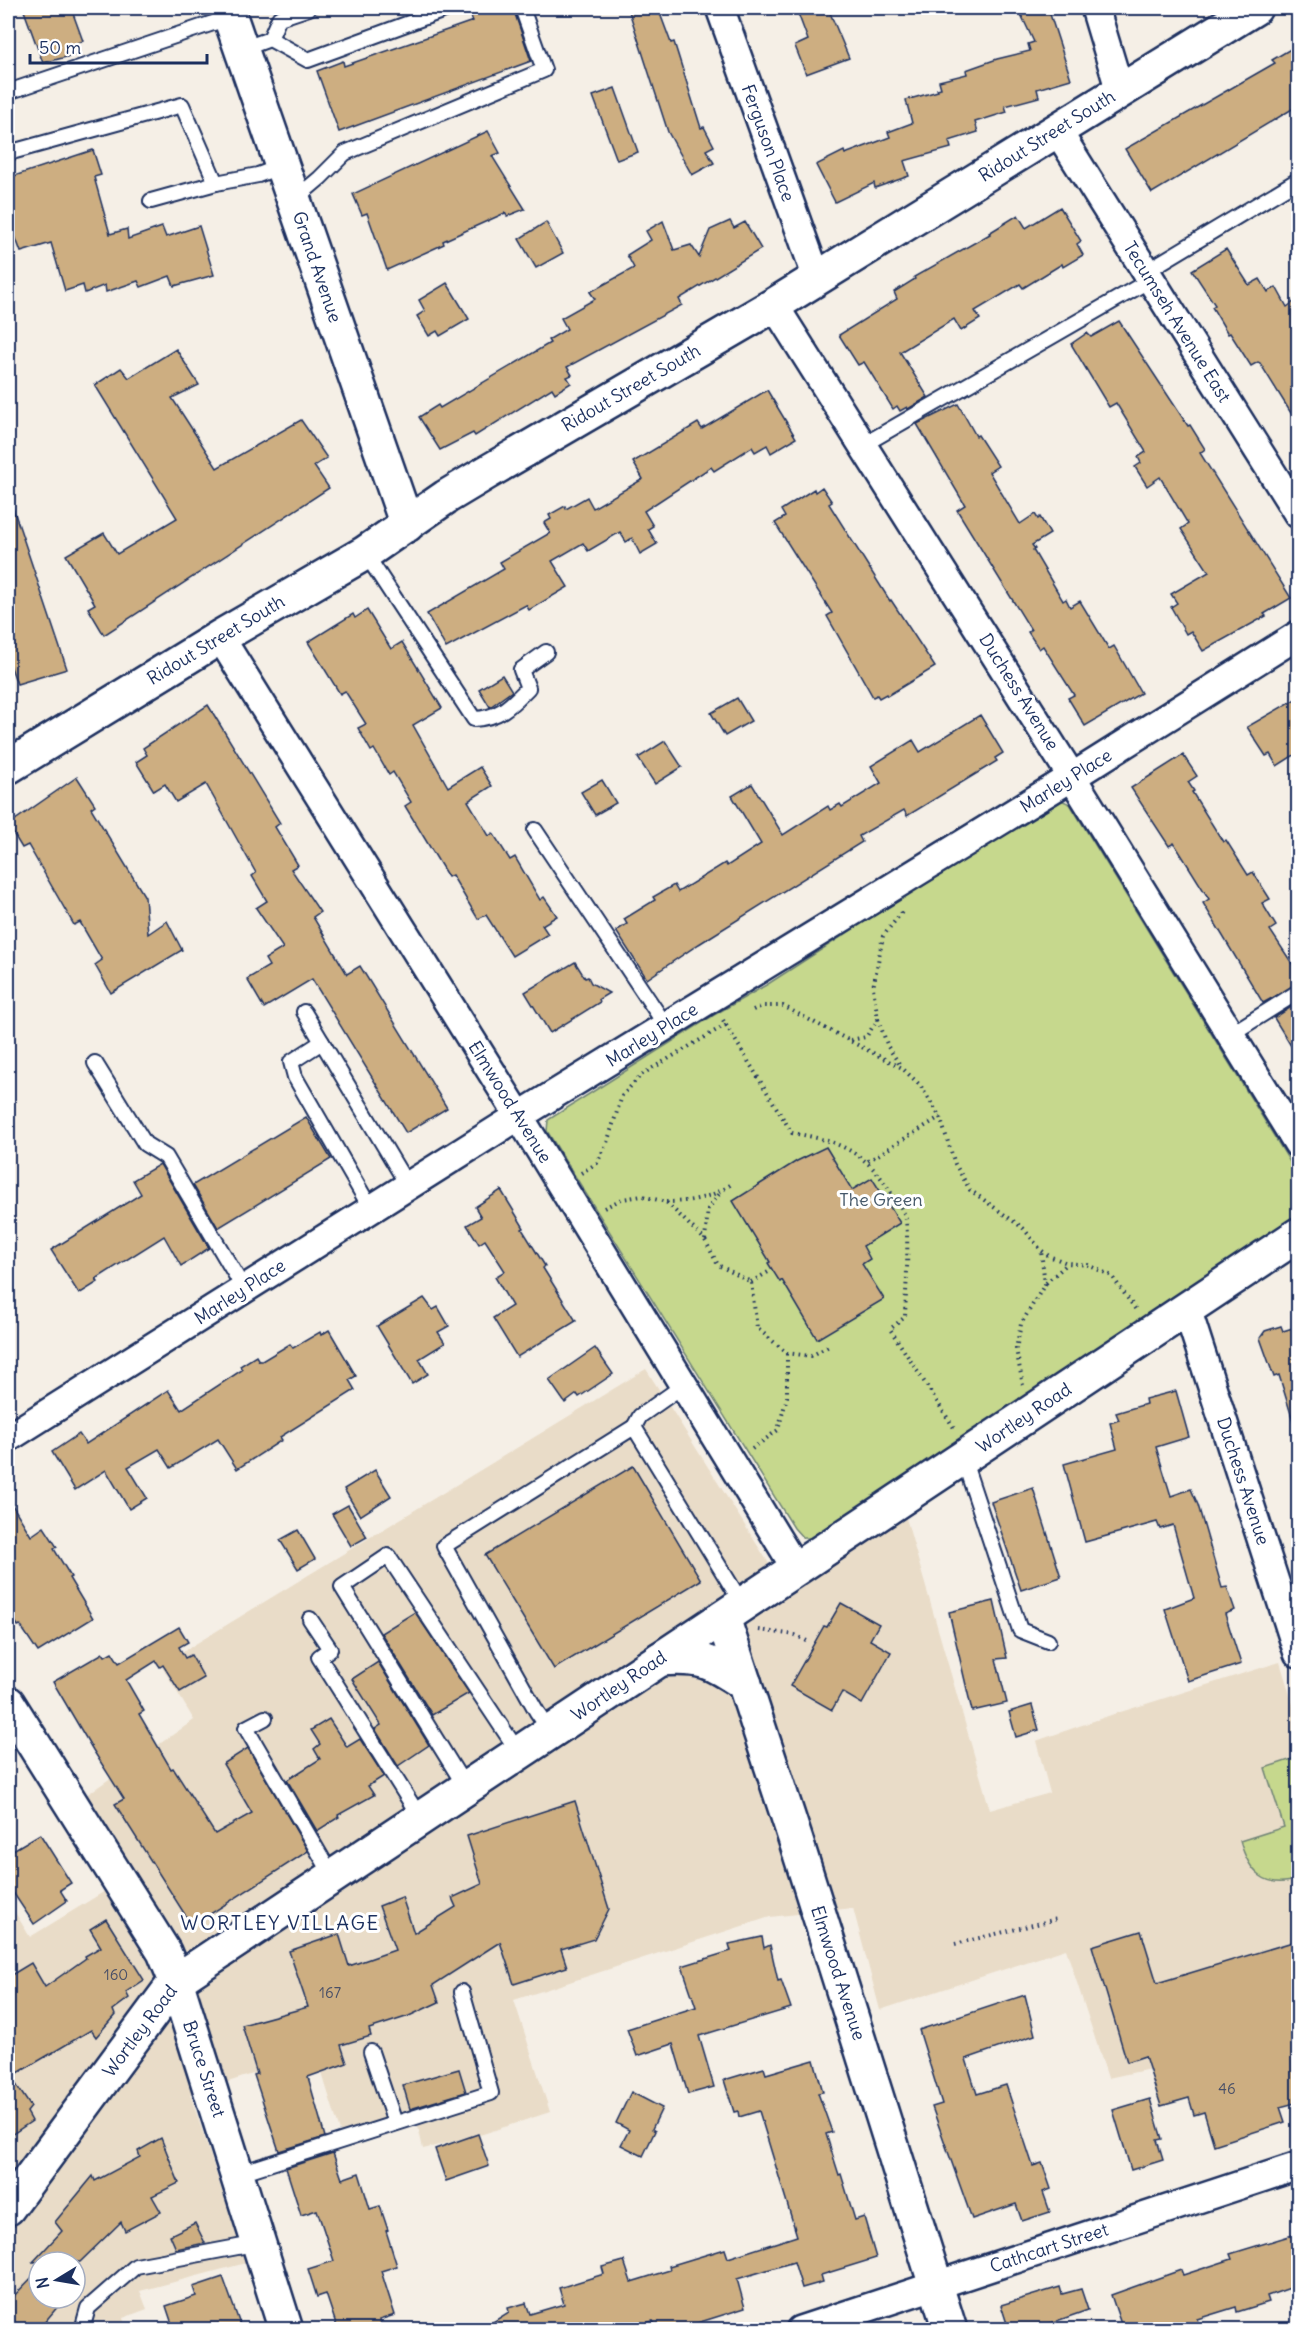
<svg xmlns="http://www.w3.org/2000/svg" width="1306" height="2337" font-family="Delius,sans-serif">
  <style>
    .built { fill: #e9dcc8; fill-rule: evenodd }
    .green { fill: #c6d88d; stroke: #708476; stroke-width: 1.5 }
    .building { fill: #cdae81; stroke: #1b2f5e; stroke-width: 1.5 }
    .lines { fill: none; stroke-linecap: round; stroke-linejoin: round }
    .service-casing { stroke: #1b2f5e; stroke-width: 18 }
    .minor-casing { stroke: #1b2f5e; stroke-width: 32 }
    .tertiary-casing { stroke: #1b2f5e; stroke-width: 38 }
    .path { stroke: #1b2f5e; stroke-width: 4; stroke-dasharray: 1.5 4.5; stroke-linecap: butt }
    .service { stroke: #fff; stroke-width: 14 }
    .minor { stroke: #fff; stroke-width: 27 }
    .tertiary { stroke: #fff; stroke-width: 33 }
    .labels { text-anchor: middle; stroke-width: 6; stroke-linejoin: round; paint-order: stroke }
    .number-label { font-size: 15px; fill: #484f67 }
    .street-label { font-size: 18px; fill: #1b2f5e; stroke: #fff }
    .park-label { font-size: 18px; fill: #46596a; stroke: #fff }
    .neighbourhood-label { font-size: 20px; letter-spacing: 1.5px; fill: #1b2f5e; stroke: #fff }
  </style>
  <rect width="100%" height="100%" fill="#f5efe6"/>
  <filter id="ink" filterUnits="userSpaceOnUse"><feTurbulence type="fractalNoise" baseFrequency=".0167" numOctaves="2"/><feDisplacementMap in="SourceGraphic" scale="12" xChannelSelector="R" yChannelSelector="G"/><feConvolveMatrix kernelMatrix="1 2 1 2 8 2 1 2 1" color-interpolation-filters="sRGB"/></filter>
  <g filter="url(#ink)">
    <path class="built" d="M646 1369 787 1592 906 1518 990 1810 1050 1793 1036 1741 1111 1715 1280 1662 1298 1721V2022L1150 2069 1108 2078 1066 1949 880 2010 853 1908 770 1917 514 2000 550 2112 483 2134 423 2149 417 2121 343 2141 316 2054 190 2094 246 2263 140 2291 147 2309 123 2318 126 2329H8V1901L30 1937 110 1888 62 1812 194 1720 161 1665ZM39 2262H75V2298H39Z"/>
    <g class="green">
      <path d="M1059 799 1070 804 1298 1175V1216L812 1538H803L794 1528 547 1131 548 1120 714 1015 768 984 1044 806Z"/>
      <path d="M1298 1757V1879C1265 1890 1249 1872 1240 1841L1284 1827 1265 1768Z"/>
    </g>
    <g class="building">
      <path d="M23 8H71L83 41 75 44 78 54 43 63Z"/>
      <path d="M489 8H513L531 61 339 132 317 71 343 61 344 66 473 21 470 14Z"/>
      <path d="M628 8H658L671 43 674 42 701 128 704 127 714 146 706 150 714 163 692 175 668 132Z"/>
      <path d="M796 8H828L849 58 806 74 795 46 808 40Z"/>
      <path d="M1018 8H1048L1071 79 1037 89 1039 97 1005 106 1007 112 975 122 978 132 949 141 951 148 904 161 909 176 875 188 874 183 835 202 816 165 844 151 845 154 890 137 888 132 912 123 906 100 938 91 937 89 941 88 939 81 967 74 966 70 997 59 1030 51 1028 44 1034 42Z"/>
      <path d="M1299 44V105L1152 193 1125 149 1275 63 1272 60Z"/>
      <path d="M615 88 638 152 617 160 593 96Z"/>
      <path d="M488 131 500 153 492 156 525 209 507 216 505 213 443 241 444 244 387 270 367 213 362 215 353 194Z"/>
      <path d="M93 150 101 175 94 177 110 234 127 229 128 239 162 227 166 237 199 226 214 275 174 286 170 276 141 287 138 281 106 292 105 285 85 293 83 285 65 291 51 243 21 252 8 217V178Z"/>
      <path d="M1060 207 1081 241 1077 244 1083 255 1063 267 1062 264 1023 288 1020 284 975 311 980 319 961 331 954 319 900 352 928 397 908 409 907 407 900 411 897 406 893 409 864 362 858 365 839 335 897 299 894 292 915 279 914 277 990 234 989 233 1018 215 1026 228Z"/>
      <path d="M663 221 674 250 691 245 699 257 710 230 730 221 734 228 745 222 761 249 679 299 682 305 567 367 572 375 567 377 571 383 555 393 552 388 475 436 473 433 440 450 419 417 438 405 440 408 550 343 548 340 567 329 561 318 595 299 590 292 634 268 627 255 651 240 646 231Z"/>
      <path d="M546 222 563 253 536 268 519 239Z"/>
      <path d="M1226 249 1249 285 1260 279 1268 292 1276 287 1287 307 1299 298V426L1260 363 1258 362 1251 366 1230 333 1228 334 1212 307 1215 305 1192 270Z"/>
      <path d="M447 283 469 319 440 336 437 331 429 336 417 316 425 311 419 300Z"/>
      <path d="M1119 321 1188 426 1190 425 1205 449 1200 453 1291 598 1264 614 1266 616 1203 651 1191 631 1186 634 1171 607 1177 603 1171 594 1209 572 1181 529 1188 524 1160 477 1147 486 1135 467 1141 463 1138 457 1146 452 1116 403 1109 407 1071 344 1087 333 1091 337Z"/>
      <path d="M176 349 199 385 172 398 217 468 301 420 327 458 314 466 329 488 104 635 88 608 95 604 66 555 104 533 117 554 177 518 95 385 121 368 129 378Z"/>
      <path d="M767 390 796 438 771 453 767 445 755 452 752 447 714 471 711 467 644 511 653 526 648 529 657 544 640 554 632 538 626 542 620 532 588 551 583 543 552 561 568 587 529 610 526 605 446 648 427 614 504 569 500 562 550 533 544 523 551 519 549 515 565 506 566 509 587 497 593 508 643 479 633 462 698 423 702 429Z"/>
      <path d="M958 404 976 436 978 435 998 466 989 472 1020 524 1035 514 1038 519 1040 517 1050 534 1032 545 1035 549 1033 550 1063 601 1066 599 1070 607 1080 601 1109 649 1114 646 1141 693 1085 726 1068 698 1074 695 1043 646 1039 649 1028 632 1031 630 957 510 965 505 917 424Z"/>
      <path d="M822 487 832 502 829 504 890 601 891 600 935 667 887 696 886 694 879 698 877 695 873 697 827 616 832 613 775 523 785 517 781 510 814 489 815 492Z"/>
      <path d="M11 502 67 669 17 684 8 659V503Z"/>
      <path d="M367 610 391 649 402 642 442 708 413 725 448 787 480 767 492 786 468 801 489 836 493 833 510 860 515 857 540 900 544 897 557 916 542 925 548 934 512 956 486 915 478 919 452 875 448 877 405 806 411 802 393 772 389 775 374 749 371 751 358 728 366 724 345 691 340 694 308 642 353 614 355 618Z"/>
      <path d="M502 675 512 691 490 707 479 689Z"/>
      <path d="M1299 697V752L1277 766 1270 754 1266 756 1247 727Z"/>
      <path d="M737 698 751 721 725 736 711 713Z"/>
      <path d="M208 705 280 823 275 827 298 865 291 869 320 912 313 917 347 974 360 966 447 1108 406 1133 312 979 264 1008 247 979 269 966 265 959 283 948 256 908 267 901 252 876 256 873 206 784 176 802 165 784 154 791 136 762 147 755 143 748Z"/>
      <path d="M980 715 1003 753 995 758 997 761 907 816 904 810 859 836 862 842 699 944 647 979 616 931 627 924 624 919 655 900 653 897 674 885 678 892 725 863 727 866 761 844 732 796 752 784 783 835 828 806 830 810 840 804 842 807 881 783 871 766 913 740 920 752Z"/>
      <path d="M665 741 682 767 655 784 638 758Z"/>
      <path d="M1183 755 1197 776 1188 782 1194 791 1192 792 1223 842 1226 840 1248 875 1253 872 1270 899 1262 903 1276 926 1270 930 1299 974V983L1263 1003 1203 903 1209 899 1174 843 1169 846 1131 788Z"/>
      <path d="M77 777 95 805 91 808 145 897 148 934 167 921 182 950 111 993 95 965 102 960 80 922 74 925 28 845 22 848 8 825Z"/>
      <path d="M602 780 616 803 595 815 581 792Z"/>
      <path d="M575 962 585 978 588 977 591 983 609 993 599 999 600 1002 550 1033 525 992Z"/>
      <path d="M1299 1002V1059L1274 1018Z"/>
      <path d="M306 1117 331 1159 218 1228 193 1185Z"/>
      <path d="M826 1147 852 1190 872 1178 900 1223 863 1246 870 1259 862 1264 884 1299 817 1339 782 1280 780 1282 768 1263 770 1262 733 1201 797 1161Z"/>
      <path d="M160 1164 209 1248 181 1266 164 1236 96 1279 98 1282 79 1294 51 1250 141 1194 133 1180Z"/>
      <path d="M501 1190 524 1228 522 1229 545 1266 543 1268 576 1321 517 1357 493 1318 512 1306 495 1277 505 1271 485 1240 479 1244 467 1225 481 1217 475 1207Z"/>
      <path d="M424 1298 433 1310 438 1307 449 1326 438 1332 445 1343 419 1359 428 1374 412 1384 377 1326Z"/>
      <path d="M1281 1326 1283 1331 1299 1326V1424H1294L1279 1375 1274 1377 1260 1338 1265 1331Z"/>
      <path d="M329 1330 356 1376 349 1380 355 1390 280 1437 282 1440 237 1469 218 1439 171 1468 159 1449 128 1467 147 1498 129 1509 106 1470 75 1490 52 1452 79 1434 86 1444 168 1390 181 1410 242 1370 240 1366 256 1356 259 1361H262L290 1344 293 1348 320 1332 321 1335Z"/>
      <path d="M595 1348 613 1374 579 1397 577 1394 565 1403 549 1380Z"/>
      <path d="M1176 1391 1189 1437 1156 1447 1171 1496 1191 1489 1198 1505 1222 1588 1227 1587 1235 1610 1225 1614 1241 1664 1188 1681 1165 1609 1194 1598 1173 1525 1160 1529 1157 1522 1085 1542 1064 1464 1117 1449 1110 1423 1119 1420 1116 1413 1146 1404 1145 1399Z"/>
      <path d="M633 1466 701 1580 554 1669 485 1555Z"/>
      <path d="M375 1470 391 1496 360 1516 344 1489Z"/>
      <path d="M1033 1488 1061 1577 1021 1590 991 1502Z"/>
      <path d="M8 1498 31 1536 44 1527 57 1547 54 1549 71 1577 69 1578 93 1618 38 1652 20 1625 18 1626 8 1610Z"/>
      <path d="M348 1505 367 1537 351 1546 332 1514Z"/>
      <path d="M298 1530 315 1559 298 1569 280 1540Z"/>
      <path d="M994 1601 1007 1658 996 1659 1007 1703 972 1711 949 1612Z"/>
      <path d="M841 1603 879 1624 870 1640 891 1652 862 1704 842 1692 832 1710 790 1686 824 1626 827 1627Z"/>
      <path d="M415 1612 469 1693 432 1715 381 1633Z"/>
      <path d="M179 1627 188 1642 179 1647 185 1658 191 1655 204 1678 180 1692 163 1665 160 1667 156 1661 126 1680 144 1711 139 1714 171 1769 173 1768 215 1834 252 1813 223 1764 248 1748 308 1851 198 1922 187 1918 115 1804 124 1799 93 1750 53 1682 103 1653 105 1656 112 1652 119 1663Z"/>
      <path d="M378 1662 429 1745 398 1766 375 1729 381 1725 352 1679Z"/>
      <path d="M1032 1705 1039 1730 1016 1737 1009 1712Z"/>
      <path d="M329 1719 347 1747 360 1739 384 1776 368 1786 374 1795 338 1815 339 1817 317 1831 287 1780 320 1759 314 1749 320 1744 311 1730Z"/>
      <path d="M575 1801 609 1909 594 1939 561 1949 567 1967 514 1984 500 1942 433 1985 439 2002 409 2016 369 2029 371 2036 341 2045 347 2063 308 2077 325 2137 279 2151 254 2075 257 2074 242 2025 308 2007 289 1951 339 1934 349 1966 395 1950 379 1906 402 1897 414 1933 456 1907 452 1898 482 1884 467 1836Z"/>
      <path d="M40 1834 71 1883 60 1890 67 1901 34 1924 8 1885V1853Z"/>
      <path d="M106 1919 144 1980 126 1992 129 1998 113 2010 115 2015 96 2037 91 2030 11 2077 31 2107 27 2112 32 2121 8 2137V1977L31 1963 45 1987 86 1958 85 1956 101 1947 90 1929Z"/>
      <path d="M1141 1931 1157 1983 1299 1940V2102L1280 2107 1285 2122 1214 2145 1204 2112 1194 2115 1189 2098 1161 2106 1145 2056 1127 2062 1092 1946Z"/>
      <path d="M762 1937 764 1948 770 1945 778 1981 781 1980 791 2008 699 2036 714 2087 688 2094 673 2044 637 2056 627 2029 696 2007 682 1966 731 1951 729 1944Z"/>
      <path d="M1025 1995 1035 2035 966 2059 977 2094 1006 2085 1033 2166 1042 2163 1051 2189 1043 2192 1050 2212 1022 2221 1016 2204 972 2219 932 2107 942 2104 919 2030Z"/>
      <path d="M814 2060 823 2092 818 2093 832 2132 826 2134 839 2175 841 2174 855 2220 864 2217 876 2258 821 2275 823 2282 802 2288 794 2262 737 2279 745 2308 675 2330H658L653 2321 625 2330H480L509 2312 508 2308 526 2303 530 2314 564 2304 559 2288 604 2274 602 2267 624 2261 631 2282 670 2270 669 2266 725 2249 728 2258 797 2236 759 2111 739 2117 738 2111 734 2112 724 2080 764 2068 766 2074Z"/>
      <path d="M459 2069 466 2092 410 2109 403 2085Z"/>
      <path d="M631 2092 662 2108 652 2129 655 2131 643 2156 621 2145 629 2130 616 2123Z"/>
      <path d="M1150 2099 1162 2139 1157 2140 1163 2160 1131 2170 1113 2110Z"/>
      <path d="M478 2134 489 2166 446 2181 435 2149Z"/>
      <path d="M161 2138 179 2183 152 2196 161 2212 125 2231 121 2222 80 2262H33L62 2231 55 2222 93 2176 95 2181 140 2157 138 2151Z"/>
      <path d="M333 2153 342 2179 359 2173 370 2209 380 2206 388 2230 386 2231 397 2266 381 2271 395 2315 379 2320 381 2330H338L326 2294 317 2297 308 2269 334 2261 317 2210 301 2215 286 2168Z"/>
      <path d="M195 2223 205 2243 176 2249 170 2235Z"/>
      <path d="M1299 2233V2285L1267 2296 1269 2302 1237 2312 1236 2307 1197 2319 1199 2325 1184 2330H1123L1111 2295 1181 2270 1183 2275 1232 2259 1230 2254Z"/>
      <path d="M39 2270V2298H65L38 2330H8V2302Z"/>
      <path d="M223 2277 242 2330H174L166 2306 196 2296 193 2287Z"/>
      <path d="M1060 2287 1062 2294 1081 2289 1088 2310 1031 2330H1009L1001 2305Z"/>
    </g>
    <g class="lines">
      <g class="service-casing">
        <g id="service">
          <path d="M270 39 279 18 309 8"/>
          <path d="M242 49 270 39 308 60 450 8"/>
          <path d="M8 92 231 17"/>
          <path d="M8 153 182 105 216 183"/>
          <path d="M294 200 320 178 345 153 544 70 522 8"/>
          <path d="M151 201 216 183 258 175 282 166"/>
          <path d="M1145 272 1298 180"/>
          <path d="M863 445 1150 280"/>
          <path d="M365 553 474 719C500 718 511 705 528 688L521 670 546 652"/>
          <path d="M535 830 666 1026"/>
          <path d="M304 1012 408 1186"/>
          <path d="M1231 1034 1298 992"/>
          <path d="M322 1042 291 1062 295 1077 371 1209"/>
          <path d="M95 1063 145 1144 166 1157 244 1289"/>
          <path d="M634 1427 640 1416 684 1385"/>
          <path d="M963 1458 1020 1630 1048 1641"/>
          <path d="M310 1619 330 1649 319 1657 421 1819"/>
          <path d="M265 1718 246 1728 333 1877"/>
          <path d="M551 1732 537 1712 444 1546 634 1427 743 1605"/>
          <path d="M466 1788 342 1587 388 1556 519 1753"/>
          <path d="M371 2052 395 2123"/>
          <path d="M237 2174 491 2093 462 1992"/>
          <path d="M82 2330 88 2308 136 2266 259 2243"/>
        </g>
      </g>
      <g class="minor-casing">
        <g id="minor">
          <path d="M720 8 817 278"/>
          <path d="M1095 8 1120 91"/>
          <path d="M1057 130 1298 514"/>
          <path d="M774 305 1072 777 1298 1144"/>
          <path d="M220 637 519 1116 796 1569"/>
          <path d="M1187 1309 1298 1653"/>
          <path d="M8 1438 519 1116 1072 777 1298 635"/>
          <path d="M800 2330 1298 2166"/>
        </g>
      </g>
      <g class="tertiary-casing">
        <g id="tertiary">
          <path d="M227 8 407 525"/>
          <path d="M8 767 220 637 365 553 446 497 486 473 774 305 1255 8"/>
          <path d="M723 1618 796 1841 950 2330"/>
          <path d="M660 1659C703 1656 710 1661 745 1684"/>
          <path d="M8 1703 164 1952 176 1981 286 2330"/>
          <path d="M8 2208 176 1981 1298 1235"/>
        </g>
      </g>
      <g class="path">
        <path d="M753 1010 762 1006H783L902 1068 920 1085 940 1117 955 1164 970 1190 1023 1228 1041 1250 1049 1256 1067 1263 1088 1265 1112 1276 1136 1310"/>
        <path d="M878 1019 888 1047 900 1065"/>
        <path d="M723 1020 792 1133C841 1141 868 1153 893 1196 898 1203 905 1212 906 1220 909 1252 906 1286 905 1317L890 1329 956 1431"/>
        <path d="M851 1040 866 1037 878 1019 873 988 883 936 902 912"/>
        <path d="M868 1161 940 1117"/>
        <path d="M581 1173 597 1163 607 1143 622 1096 641 1075 727 1024"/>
        <path d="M666 1202C690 1202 713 1198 733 1183"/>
        <path d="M604 1208 622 1199 642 1196 666 1202 705 1240 718 1265 751 1282 757 1328 787 1353 811 1356 831 1345"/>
        <path d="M705 1240 708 1209 721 1192"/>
        <path d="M751 1282 772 1270"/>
        <path d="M1046 1283 1067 1264"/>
        <path d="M1023 1385 1016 1349 1021 1324 1045 1284 1041 1251"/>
        <path d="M752 1449 778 1430 787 1397V1353"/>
        <path d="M759 1630 795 1635 807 1641"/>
        <path d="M955 1944 1057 1919"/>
      </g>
      <use href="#service" class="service"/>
      <use href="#minor" class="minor"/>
      <use href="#tertiary" class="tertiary"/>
    </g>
  </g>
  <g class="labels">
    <g class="number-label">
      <text x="116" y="1980">160</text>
      <text x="330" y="1998">167</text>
      <text x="1227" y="2094">46</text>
    </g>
    <g class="street-label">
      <text transform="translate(1047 136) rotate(-32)" y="6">Ridout Street South</text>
      <text transform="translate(768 143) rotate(70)" y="6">Ferguson Place</text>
      <text transform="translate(317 267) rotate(71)" y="6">Grand Avenue</text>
      <text transform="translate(1177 322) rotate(58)" y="6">Tecumseh Avenue East</text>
      <text transform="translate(631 388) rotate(-30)" y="6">Ridout Street South</text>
      <text transform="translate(216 640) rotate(-31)" y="6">Ridout Street South</text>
      <text transform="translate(1019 692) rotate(58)" y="6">Duchess Avenue</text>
      <text transform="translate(1066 781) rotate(-32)" y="6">Marley Place</text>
      <text transform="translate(652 1035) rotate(-32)" y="6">Marley Place</text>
      <text transform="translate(510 1102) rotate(58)" y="6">Elmwood Avenue</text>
      <text transform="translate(240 1292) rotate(-33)" y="6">Marley Place</text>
      <text transform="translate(1024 1418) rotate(-34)" y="6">Wortley Road</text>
      <text transform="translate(1243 1481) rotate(72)" y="6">Duchess Avenue</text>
      <text transform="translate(619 1686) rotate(-34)" y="6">Wortley Road</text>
      <text transform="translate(838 1973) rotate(72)" y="6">Elmwood Avenue</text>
      <text transform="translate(140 2031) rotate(-53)" y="6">Wortley Road</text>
      <text transform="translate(204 2069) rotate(72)" y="6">Bruce Street</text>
      <text transform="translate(1049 2248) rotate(-18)" y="6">Cathcart Street</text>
    </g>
    <g class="park-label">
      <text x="881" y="1206">The Green</text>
    </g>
    <g class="neighbourhood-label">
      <text x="280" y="1930">WORTLEY VILLAGE</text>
    </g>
  </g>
  <rect width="1306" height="2337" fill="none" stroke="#fff" stroke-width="30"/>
  <rect x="15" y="15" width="1276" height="2307" fill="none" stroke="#1b2f5e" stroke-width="2" filter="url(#ink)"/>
  <g transform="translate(57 2280) rotate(259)"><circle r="28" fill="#ffffff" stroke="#a4acbf" stroke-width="1.5"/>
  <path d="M0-4.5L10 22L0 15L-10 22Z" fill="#1b2f5e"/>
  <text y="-9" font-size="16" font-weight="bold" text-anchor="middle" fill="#1b2f5e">N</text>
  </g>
  <path d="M30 54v9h177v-9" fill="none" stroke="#1b2f5e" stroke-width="3"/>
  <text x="39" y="54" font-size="18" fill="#1b2f5e" stroke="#ffffff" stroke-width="4.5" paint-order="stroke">50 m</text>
</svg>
